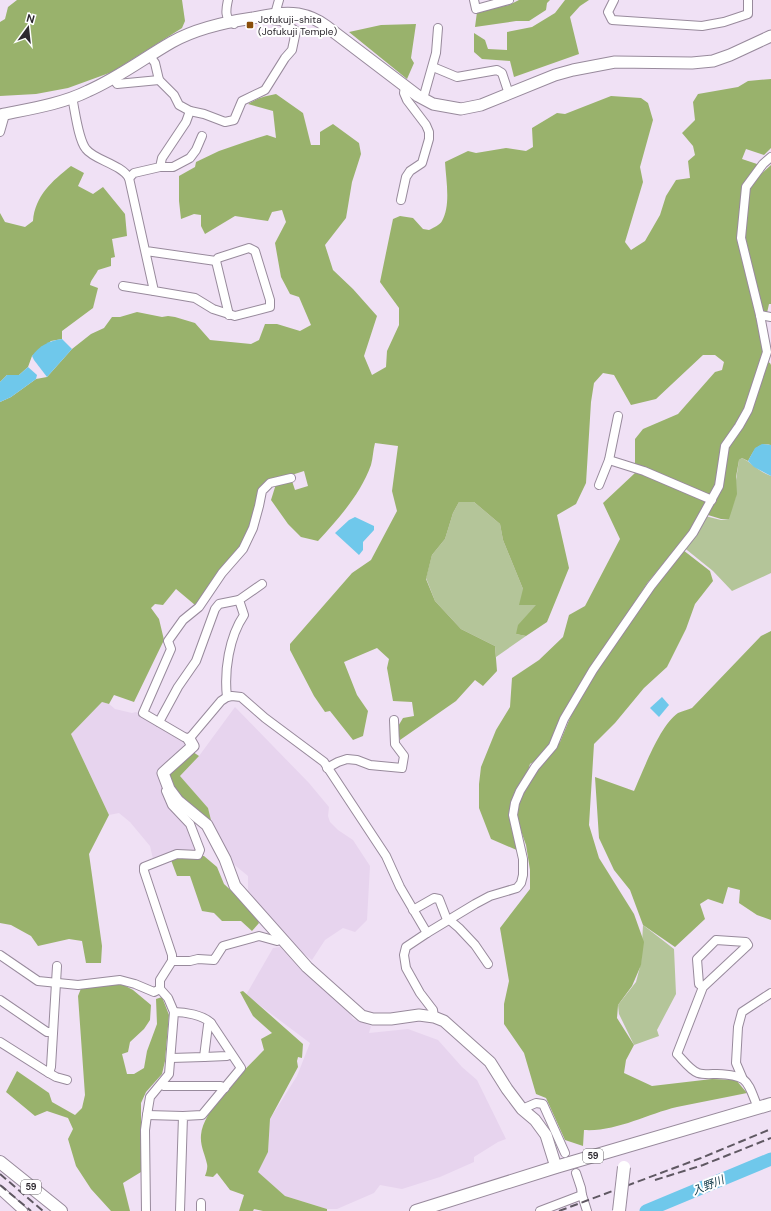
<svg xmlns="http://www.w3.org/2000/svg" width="771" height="1211" font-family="'DM Sans','Noto Sans JP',sans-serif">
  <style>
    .built { fill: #e7d4ee }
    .green { fill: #b4c599 }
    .forest { fill: #99b26c }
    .water { fill: #6fc8eb }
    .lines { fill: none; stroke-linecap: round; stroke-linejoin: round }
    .river { stroke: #6fc8eb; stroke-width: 13 }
    .street-casing { stroke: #988a9c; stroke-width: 10 }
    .secondary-casing { stroke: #988a9c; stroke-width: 13 }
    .primary-casing { stroke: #988a9c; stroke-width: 14 }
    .street { stroke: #fff; stroke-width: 8 }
    .secondary { stroke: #fff; stroke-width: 11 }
    .primary { stroke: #fff; stroke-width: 12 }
    .rail { stroke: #5f5862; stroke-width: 2; stroke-dasharray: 8 4; stroke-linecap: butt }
    .primary-bridge-casing { stroke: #988a9c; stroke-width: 14; stroke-linecap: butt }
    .primary-bridge { stroke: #fff; stroke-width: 12 }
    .poi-dot { fill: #8a4e0a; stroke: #fff; stroke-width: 1.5 }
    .labels { text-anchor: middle; stroke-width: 4; stroke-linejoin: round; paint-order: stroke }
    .shield { fill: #fff; stroke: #6c686d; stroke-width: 1 }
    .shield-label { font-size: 9px; font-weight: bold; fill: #2d282f }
    .poi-label { font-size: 10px; fill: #2d282f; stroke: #fff; text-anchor: start }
    .water-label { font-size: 11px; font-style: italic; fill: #0e3746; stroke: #fff }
  </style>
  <rect width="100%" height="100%" fill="#f0e1f5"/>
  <g class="built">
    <path d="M102 702 109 704 115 709 132 713 136 712 187 744 158 771 170 807 186 823 198 849 195 853 153 859 150 846 130 822 119 813 109 815 71 734Z"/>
    <path d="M235 707 309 783 329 807 328 816 330 822 338 830 353 840 370 866 367 920 355 932 343 928 325 940 312 960 299 950 248 891V876L231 862 227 849 220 841 212 824 208 808 180 776 199 756Z"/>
    <path d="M280 947 300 969 345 1006 353 1019 371 1026 369 1033 408 1029 438 1040 462 1067 477 1080 506 1139 498 1142 474 1157V1162L440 1177 402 1189 380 1185 374 1193 337 1209H327L285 1196 257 1172 268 1152 270 1119 297 1076 310 1043 246 995 273 948Z"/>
  </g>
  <g class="green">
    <path d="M742 458C752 463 759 472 771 476V573L732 591 713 571 682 546 705 516 721 520 728 519 736 496V480L739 460Z"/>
    <path d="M459 502H474L500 524 503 540 523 589 537 605 516 634 526 636 496 657 495 646 461 629 435 601 426 578 432 555 445 539 453 513Z"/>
    <path d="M643 925 674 949 676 994 657 1030 659 1036 634 1045 619 1014 618 1005 636 982 641 963Z"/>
  </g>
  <g class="forest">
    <path d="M17 0H182L185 21 182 28 112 72 68 88 36 94 0 96V22L5 19 8 7Z"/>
    <path d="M519 0H550L547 3 546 10 529 21H516L475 27 477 12 509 5Z"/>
    <path d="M565 0H589L580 6 570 17 579 54 514 77 510 61 482 59 474 52V33L485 40 488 49 507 50V32L532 27 555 13Z"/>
    <path d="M416 24 411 58 414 63 407 79 349 32 381 25Z"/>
    <path d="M771 79V148L764 155 746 149 742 159 760 165 743 185 738 238 765 351 744 413 723 443 719 478 710 495 701 494 635 464V439L643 429 678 414 715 372 722 370 724 362 715 355H703L656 399 631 405 614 375 603 373 594 383 591 402 586 483 576 504 557 515 569 568 547 622 526 636 516 634 518 625 536 605H519L523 589 503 540 500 524 474 502H459L453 513 445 539 432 555 426 579 435 601 461 629 495 646 497 671 483 686 475 680 456 701 400 740 397 728 403 718 414 716 412 702 393 701 387 668 389 659 377 648 344 662 357 695 368 711 363 736 353 740 330 711 325 712 314 696 290 650V644L352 573 371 560 397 511 392 491 398 446 375 443C373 450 373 458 371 465 360 495 339 518 318 541L301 537 288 524 271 500 276 484 292 481 295 490 308 486 304 471 270 482 243 546 218 573 195 605 176 589 163 605 155 604 151 608 159 619 164 640 134 702 114 695 109 704 102 702 71 734 109 815 89 854 102 946 101 963H86L82 941 69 939 38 946 31 936 11 925 0 923V402L11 397 36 379 47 377 72 349 91 334 104 328 112 317H120L137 312 162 317 168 316 175 317 195 323 210 340 251 344 259 340 265 324H277L300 331 311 325 299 297 290 294 281 277 275 243 286 222 282 210 272 212 268 221 235 216 205 234 201 226V215L194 214 181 219 179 201V176L195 167 196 162 219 151 248 141 267 135 276 138 273 111 248 104C257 98 266 96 276 94L303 113 311 145H320V132L333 124 359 143 361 154 352 182 346 218 325 245 333 270 353 289 377 316 364 356 372 375 386 367 387 351 399 325V308L380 282 393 219 400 216 413 218 423 229 429 230C433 228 440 225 442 221 451 205 446 180 445 162L468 151 476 153 506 148 526 151 533 147 532 128 557 113 565 114 611 96 641 98 648 103 653 120 640 167 643 182 625 242 631 250 645 241 660 215 666 196 676 180 690 178 688 161 695 155 693 146 682 133 695 120 693 102 698 94 738 87 748 81Z"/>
    <path d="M771 165V304H769L767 313 760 309 743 237 747 187Z"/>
    <path d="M71 166 84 173 78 186 93 194 103 187 125 214 127 236 112 239 115 257 111 258V266L98 270C96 275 91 279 90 285L98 288 93 308 62 331V339L51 341 32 356 28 367 19 375H7L0 382V213L5 222 25 227 33 221C35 196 52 181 71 166Z"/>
    <path d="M768 362 770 363 771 365V445C756 443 755 449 748 461L742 458 739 460 736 477 737 494 729 519H721L708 515 722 485 726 454 730 445 752 408Z"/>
    <path d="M635 473 651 475 706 501 691 530 648 582 590 669 550 744 540 758 530 764 526 777 512 802 519 851 491 839 479 808V784L481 767 496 730 510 707 512 678 539 660 563 637 569 615 585 606 620 539 603 503Z"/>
    <path d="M683 550 710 571 713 581 695 604 686 629 667 667 644 688 615 723 594 744 589 825 599 858 634 914 644 942 641 965 632 986 618 1005 617 1018 634 1045 626 1060 624 1073 652 1086 712 1079 736 1080 747 1093C724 1098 700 1102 677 1107 647 1114 616 1132 584 1130L583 1146 565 1140 546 1098 536 1094 524 1053 504 1024V1004L509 981 500 928 530 889V870L526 845 515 814 516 804 537 769 560 742 575 706 594 670 653 586Z"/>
    <path d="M771 631V920L757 915 739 903 740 890 728 887 723 904 708 899 700 904 705 919 675 947 643 925 630 890 614 870 599 838 595 777 634 791C643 771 660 725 678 713 682 711 688 710 692 708L761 636Z"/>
    <path d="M193 752 199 756 180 776 208 808 212 824 181 800 168 777 174 767Z"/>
    <path d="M179 856H204L217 867 224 884 250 908 259 923 252 931 241 921H222L214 913 202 911 190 876H177L171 860Z"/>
    <path d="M118 982 133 990 151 1005 150 1020 144 1029 130 1042 128 1052 122 1054 127 1074H134L144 1068 147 1051 157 1024 156 999 162 997 169 1015 165 1061 162 1074 146 1092 141 1103V1172L123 1183 130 1211H111L91 1189 76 1166 68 1139 73 1129 68 1118 47 1111 35 1116 6 1092 17 1071 49 1093 52 1102 75 1115 82 1108 85 1095 78 996 82 986Z"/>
    <path d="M243 991 303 1044 302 1058 298 1057 297 1061 298 1067 270 1119 268 1152 258 1172 285 1196 327 1209V1211H263L254 1209 253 1211H239L244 1195 230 1190 217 1173 213 1177 205 1176C206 1173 208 1168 207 1164 205 1154 200 1146 201 1135 204 1107 245 1070 264 1050L261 1039 272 1033 253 1016 240 992Z"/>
  </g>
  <g class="water">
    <path d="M62 339 72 349 47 377 34 360 32 356C40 345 49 341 62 339Z"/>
    <path d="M28 367 37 375 36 379 11 397 0 402V382L7 375H19Z"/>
    <path d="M762 444 771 445V476L754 467 748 461 755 448Z"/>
    <path d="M355 517 374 526V530L363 542V550L359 555 335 533 349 520Z"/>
    <path d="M662 697 669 705 659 717 650 708Z"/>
  </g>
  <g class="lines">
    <path class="river" d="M646 1211 771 1159"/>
    <g class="street-casing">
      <g id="street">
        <path d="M228 0C226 9 224 19 234 24"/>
        <path d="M474 0 476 9 509 0"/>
        <path d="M614 0 608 12 612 20 702 26 724 22 748 14V0"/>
        <path d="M150 56 155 63 159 80 174 95 179 105 190 111"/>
        <path d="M433 67 457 77 497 70 502 73 509 94"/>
        <path d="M114 79 117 84 159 80"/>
        <path d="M72 97C75 110 78 139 86 149 94 160 121 164 129 178L154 291 195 298 213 309 235 316 270 307V300L255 251 249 248 218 258 216 261 146 251"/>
        <path d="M423 99 436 53 438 28"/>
        <path d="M0 132 4 118 3 114"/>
        <path d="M160 167H173L190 158 196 150 202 136"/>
        <path d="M129 178 134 173 160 167 162 158 186 122 190 111 204 114 225 122 234 120 242 101 265 90 285 58 292 50 296 31 281 21 272 20 271 18 275 14 279 0"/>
        <path d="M401 200 406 177 410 171 422 163 429 139V132L426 125 407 100 404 93 405 87"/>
        <path d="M216 261 229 315"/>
        <path d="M123 286 154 291"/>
        <path d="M760 315 771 317"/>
        <path d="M609 460 644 471 712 500"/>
        <path d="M291 478 270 483 262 491 259 506 253 528 243 549 222 573 199 607 183 620 168 641 171 649 143 713 184 737 189 739 221 701 227 697 232 696 241 697 265 718 324 762 386 856 400 887 427 933"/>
        <path d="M599 485 609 460 618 416"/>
        <path d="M227 697C224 671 229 637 244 615L239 600 262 584"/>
        <path d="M159 722 178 687 196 661 215 609 219 604 239 600"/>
        <path d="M327 768 338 762 347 759 357 760 370 765 402 768 404 756 395 744 394 720"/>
        <path d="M413 910 434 898 439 899 446 917 459 928 475 945 488 964"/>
        <path d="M0 955 38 981 78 985 120 980 135 984 154 992 160 989"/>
        <path d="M172 961H190L198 959 214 960 223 946 259 936 277 941 281 938"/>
        <path d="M703 987 699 984 697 959 716 940 746 942 748 945 703 987 677 1054C683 1060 690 1070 698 1073 704 1075 712 1074 717 1074 749 1075 747 1081 758 1108"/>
        <path d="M0 1000 47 1032H53"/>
        <path d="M174 1012C185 1012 203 1015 211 1023L241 1068 202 1115 183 1116 180 1211"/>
        <path d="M434 1017 433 1010 420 993 406 968 404 955 406 947 427 933 475 904 490 896 517 888 521 883 523 875V859L513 815 515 803 520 791 535 767 553 746 564 719 593 670 651 586 693 533 719 486 725 446 739 426 748 410 767 352 760 315 741 238 746 187 763 164 771 157"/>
        <path d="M0 1042 49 1073 51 1067 57 966"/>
        <path d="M204 1057 227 1056 231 1054"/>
        <path d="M171 1058 204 1057 208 1025 211 1023"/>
        <path d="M49 1073 56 1077 67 1080"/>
        <path d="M742 1077 736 1063 738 1027 742 1012 771 993"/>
        <path d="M161 1085 164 1086H221L225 1088"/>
        <path d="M522 1109 536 1103 543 1104 565 1153"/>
        <path d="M147 1115 183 1116"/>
        <path d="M576 1173 581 1188 582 1195 587 1211"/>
        <path d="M0 1190 23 1211"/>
        <path d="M146 1211 145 1130 147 1115 150 1097 169 1074 174 1012 168 998 160 989V980L172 961V955L144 871V867L177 854 198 855 200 850 190 824 172 805 166 791 169 789"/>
        <path d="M201 1211V1203"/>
        <path d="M540 1211 582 1195"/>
      </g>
    </g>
    <g class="secondary-casing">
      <g id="secondary">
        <path d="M0 115C29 109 62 104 88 91 118 78 144 58 172 42 197 28 225 22 253 18 268 15 283 12 298 14 309 16 318 20 326 26L418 96 433 104 461 109 481 105 555 75 573 70 615 62 692 63 713 61 730 55 771 36"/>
        <path d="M189 739 193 746 163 773 169 789 178 801 207 825 225 859 235 886 307 967 362 1016 373 1019H391L419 1015 434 1017 444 1021 490 1062 507 1089 522 1109 535 1120 546 1135 556 1167"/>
      </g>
    </g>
    <g class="primary-casing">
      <g id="primary">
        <path d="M0 1162 61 1211"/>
        <path d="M416 1211 556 1167 771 1104"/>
      </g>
    </g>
    <use href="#street" class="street"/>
    <use href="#secondary" class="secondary"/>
    <use href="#primary" class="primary"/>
    <g class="rail">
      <path d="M0 1174 43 1211"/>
      <path d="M655 1180 703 1165 771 1138"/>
      <path d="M0 1185 31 1211"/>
      <path d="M559 1211 701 1158 771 1129"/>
    </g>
    <g class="primary-bridge-casing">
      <path id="primary-bridge" d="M619 1211 624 1167"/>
    </g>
    <use href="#primary-bridge" class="primary-bridge"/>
  </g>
  <rect class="poi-dot" x="246" y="21" width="8" height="8" rx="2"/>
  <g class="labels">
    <g class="shield">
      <rect x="583" y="1149" width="20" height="14" rx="3"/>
      <rect x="21" y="1180" width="20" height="14" rx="3"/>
    </g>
    <g class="shield-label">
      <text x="593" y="1159">59</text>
      <text x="31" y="1190">59</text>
    </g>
    <g class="poi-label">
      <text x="258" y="23">Jofukuji-shita<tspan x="258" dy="12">(Jofukuji Temple)</tspan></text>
    </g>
    <g class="water-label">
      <text transform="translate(708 1185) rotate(-22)" y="4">入野川</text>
    </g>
  </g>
  <g transform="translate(28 28) rotate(15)" stroke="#ffffff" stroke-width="3" paint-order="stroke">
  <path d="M0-3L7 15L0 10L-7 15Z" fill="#2d282f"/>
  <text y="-6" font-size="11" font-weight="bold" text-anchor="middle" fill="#2d282f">N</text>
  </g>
</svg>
